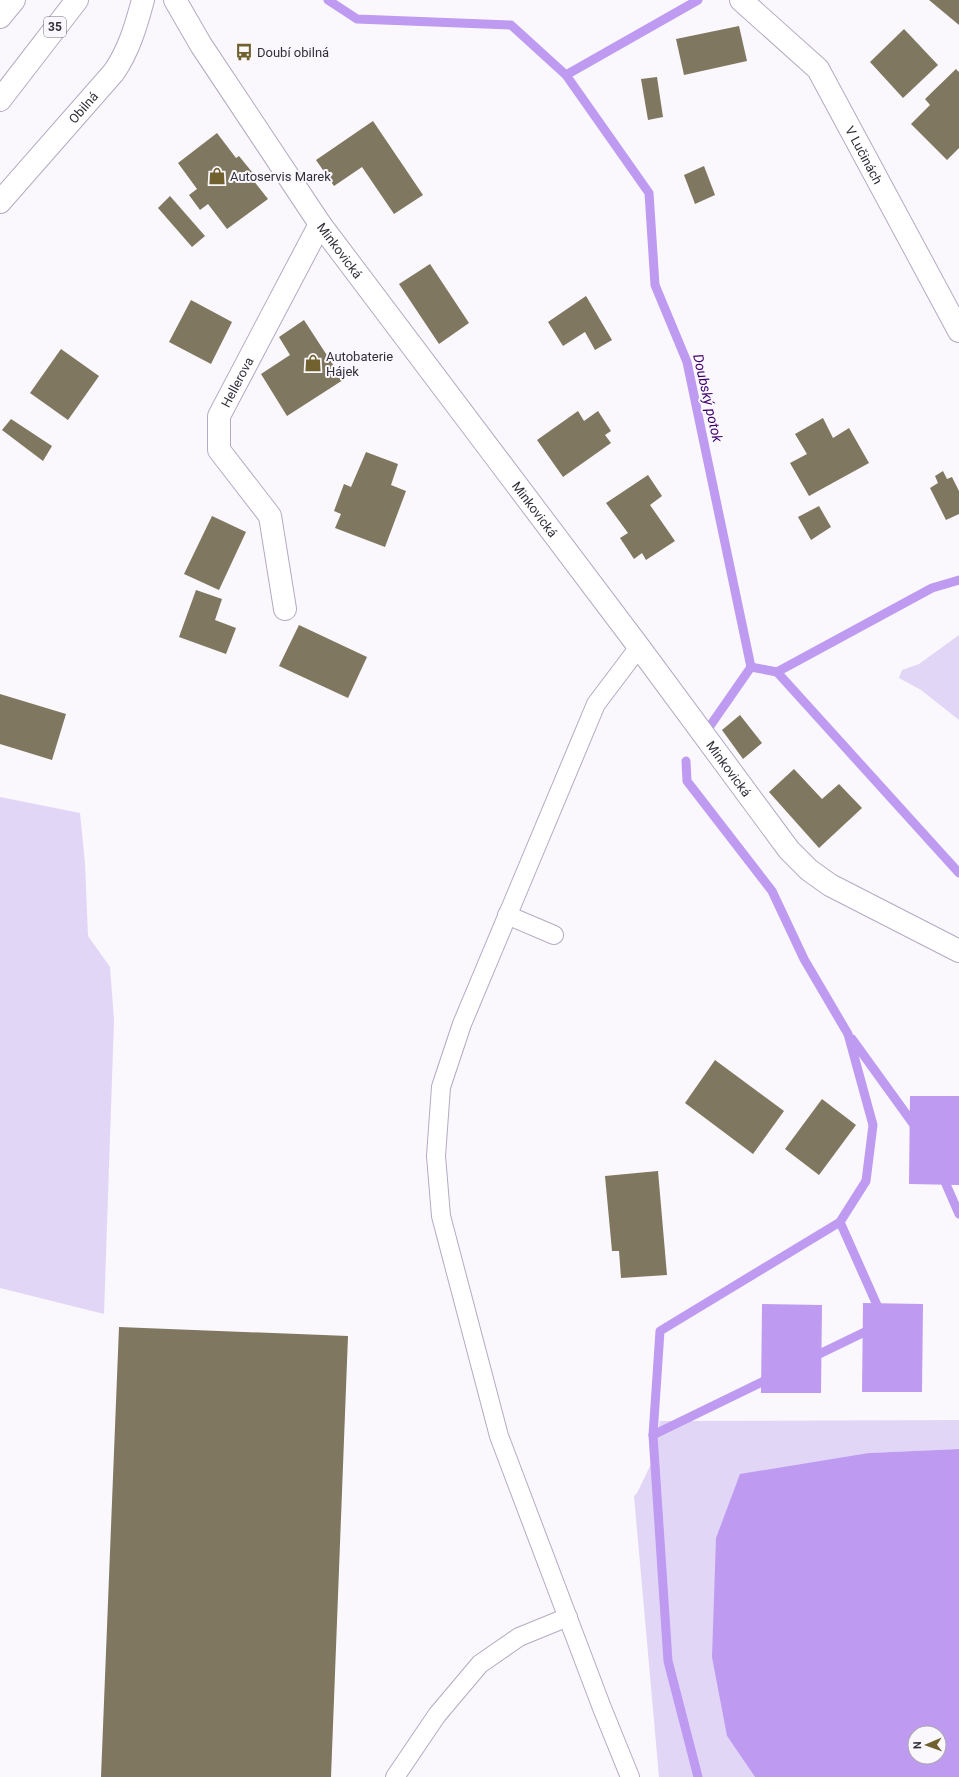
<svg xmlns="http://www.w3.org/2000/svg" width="959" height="1777" font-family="Roboto,sans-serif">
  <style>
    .green { fill: #e2d6f7 }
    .water { fill: #be9af1; fill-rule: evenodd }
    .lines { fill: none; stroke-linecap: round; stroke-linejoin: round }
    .stream { stroke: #be9af1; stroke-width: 9 }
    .building { fill: #7f775f }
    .service-casing { stroke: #b4aac3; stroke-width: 20 }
    .minor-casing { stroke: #b4aac3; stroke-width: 24 }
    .tertiary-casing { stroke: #b4aac3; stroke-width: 24 }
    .trunk-casing { stroke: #b4aac3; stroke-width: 24 }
    .service { stroke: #fff; stroke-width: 18 }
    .minor { stroke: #fff; stroke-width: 22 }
    .tertiary { stroke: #fff; stroke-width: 22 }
    .trunk { stroke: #fff; stroke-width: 22 }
    .labels { text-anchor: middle; stroke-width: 4; stroke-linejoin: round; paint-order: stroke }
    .shield { fill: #faf8fd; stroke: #6f6c75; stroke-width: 1 }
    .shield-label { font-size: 12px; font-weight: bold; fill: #34303b }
    .poi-label { font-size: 13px; fill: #34303b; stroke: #faf8fd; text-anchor: start }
    .street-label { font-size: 13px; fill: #34303b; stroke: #faf8fd }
    .water-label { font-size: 14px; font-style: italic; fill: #3d006a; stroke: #faf8fd }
  </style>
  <rect width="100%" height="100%" fill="#faf8fd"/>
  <g class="green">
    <path d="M959 635V720L921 690 899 678 902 670 919 664Z"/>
    <path d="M0 797 80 813 85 863 88 936 110 967 114 1020 104 1314 0 1288Z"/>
    <path d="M959 1420V1449L869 1453 727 1736 755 1777H659L634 1496 637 1493 652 1462 660 1421Z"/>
  </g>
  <g class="water">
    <path d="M910 1096H959V1185L909 1184Z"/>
    <path d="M863 1303 923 1304 922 1392H862Z"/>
    <path d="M762 1304 822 1305 821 1393H761Z"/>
    <path d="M959 1449V1777H755L727 1736 712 1657 716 1538 740 1474 869 1453ZM915 1733H939V1757H915Z"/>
  </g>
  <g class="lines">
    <g class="stream">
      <path d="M328 0 357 19 511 25 566 75 649 193 655 285 687 362 751 667 777 672 932 588 959 580"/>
      <path d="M566 75 698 0"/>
      <path d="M777 672 959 873"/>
      <path d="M710 726 751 667"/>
      <path d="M686 761 687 781 772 891 804 959 848 1034 873 1125 866 1181 840 1222 660 1331 653 1435 668 1661 698 1777"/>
      <path d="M852 1039 917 1129"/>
      <path d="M942 1175 959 1214"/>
      <path d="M840 1222 881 1314"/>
      <path d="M811 1358 873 1328"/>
      <path d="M653 1435 772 1377"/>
    </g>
  </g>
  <g class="building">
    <path d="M929 0H959V25Z"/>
    <path d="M739 26 747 61 684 75 676 39Z"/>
    <path d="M904 29 938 65 903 98 870 62Z"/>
    <path d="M956 69 959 72V148L947 160 911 124 930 105 925 99Z"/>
    <path d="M657 77 663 117 648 120 641 79Z"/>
    <path d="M373 121 423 195 394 214 362 167 334 186 316 160Z"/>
    <path d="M217 133 236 158 239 156 252 172 249 175 268 199 227 229 208 204 200 210 189 195 197 189 178 163Z"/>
    <path d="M704 166 715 195 695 204 684 175Z"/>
    <path d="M170 196 205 236 192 247 158 208Z"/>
    <path d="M430 264 469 323 439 344 399 284Z"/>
    <path d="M586 296 612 340 595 350 585 332 563 346 548 322Z"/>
    <path d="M191 300 232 322 211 364 169 342Z"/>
    <path d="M304 320 343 380 287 416 261 374 290 355 279 337Z"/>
    <path d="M61 349 99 376 68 420 30 393Z"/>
    <path d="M578 411 584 421 598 411 611 431 605 435 611 443 563 477 537 440Z"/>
    <path d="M823 418 833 438 849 428 869 463 809 496 790 463 807 454 795 434Z"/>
    <path d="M11 419 52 446 43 461 2 430Z"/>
    <path d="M366 452 398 464 391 485 406 491 385 547 335 528 341 514 334 511 344 484 351 487Z"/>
    <path d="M943 471 947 479 952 477 959 491V514L946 520 930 488 938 483 935 476Z"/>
    <path d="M648 475 662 496 650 505 675 541 646 560 642 553 634 559 620 538 628 533 606 503Z"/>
    <path d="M819 506 831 527 811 540 798 517Z"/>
    <path d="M212 516 246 532 219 590 184 574Z"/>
    <path d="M196 590 222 599 215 620 236 628 226 654 179 637Z"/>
    <path d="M299 625 367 657 348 698 279 666Z"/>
    <path d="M0 694 66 714 52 760 0 744Z"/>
    <path d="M740 715 762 743 743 759 722 730Z"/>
    <path d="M794 769 822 799 839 784 862 808 819 848 769 792Z"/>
    <path d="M715 1060 784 1111 753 1154 685 1103Z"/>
    <path d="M822 1099 856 1125 819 1175 785 1149Z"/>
    <path d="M658 1171 667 1275 621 1278 619 1251H612L605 1176Z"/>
    <path d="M119 1327 348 1336 331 1777H101Z"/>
  </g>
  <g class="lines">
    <g class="service-casing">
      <g id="service">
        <path d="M507 915 554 935"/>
        <path d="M395 1777 437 1715 480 1664 519 1637 568 1617"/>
        <path d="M630 1777 602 1708 499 1436 441 1216 436 1156 441 1087 462 1024 596 704 639 647"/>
      </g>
    </g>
    <g class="minor-casing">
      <g id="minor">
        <path id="s1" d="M741 0 818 69 959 331"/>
        <path id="s2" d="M0 202 114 72C129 50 136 26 143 0"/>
        <path id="s3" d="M285 609 270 516 219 450V416L320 224"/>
      </g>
    </g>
    <g class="tertiary-casing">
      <g id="tertiary">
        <path id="s4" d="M175 0 201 45 320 224 639 647 789 850 809 870 830 885 959 951"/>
      </g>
    </g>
    <g class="trunk-casing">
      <g id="trunk">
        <path d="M0 17 14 0"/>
        <path d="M0 100 77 0"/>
      </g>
    </g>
    <use href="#service" class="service"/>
    <use href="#minor" class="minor"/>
    <use href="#tertiary" class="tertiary"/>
    <use href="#trunk" class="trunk"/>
  </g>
  <defs>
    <g id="bus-bare" transform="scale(1.38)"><path d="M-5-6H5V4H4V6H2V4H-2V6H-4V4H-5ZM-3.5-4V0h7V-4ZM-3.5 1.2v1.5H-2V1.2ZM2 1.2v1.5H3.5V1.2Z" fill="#71612f" stroke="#faf8fd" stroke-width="2.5" paint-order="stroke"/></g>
    <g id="shop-bare" transform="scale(1.38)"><path d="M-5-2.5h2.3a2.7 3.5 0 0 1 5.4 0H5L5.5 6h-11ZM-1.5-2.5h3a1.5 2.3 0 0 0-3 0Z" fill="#71612f" stroke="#faf8fd" stroke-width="2.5" paint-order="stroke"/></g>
  </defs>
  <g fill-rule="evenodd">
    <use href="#bus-bare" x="244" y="52"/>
    <use href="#shop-bare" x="217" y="176"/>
    <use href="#shop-bare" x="313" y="363"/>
  </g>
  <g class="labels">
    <rect class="shield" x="44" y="17" width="22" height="20" rx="3"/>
    <g class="shield-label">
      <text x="55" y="31">35</text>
    </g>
    <g class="poi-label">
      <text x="257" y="57">Doubí obilná</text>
      <text x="230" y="181">Autoservis Marek</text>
      <text x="326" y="361">Autobaterie<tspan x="326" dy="15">Hájek</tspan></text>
    </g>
    <g class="street-label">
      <text dy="5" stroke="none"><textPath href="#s2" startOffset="126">Obilná</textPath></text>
      <text dy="5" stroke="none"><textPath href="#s1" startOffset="201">V Lučinách</textPath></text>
      <text dy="5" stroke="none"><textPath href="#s4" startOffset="300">Minkovická</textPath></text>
      <text dy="5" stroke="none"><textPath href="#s3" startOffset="250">Hellerova</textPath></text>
      <text dy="5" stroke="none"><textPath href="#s4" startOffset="624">Minkovická</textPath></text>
      <text dy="5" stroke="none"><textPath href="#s4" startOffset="948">Minkovická</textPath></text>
    </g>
    <g class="water-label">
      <text transform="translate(708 398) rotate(77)" y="5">Doubský potok</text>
    </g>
  </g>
  <g transform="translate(927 1745) rotate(268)"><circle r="19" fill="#faf8fd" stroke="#aba8af"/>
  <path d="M0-3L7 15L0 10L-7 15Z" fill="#71612f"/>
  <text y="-6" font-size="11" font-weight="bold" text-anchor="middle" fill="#34303b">N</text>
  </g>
</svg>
